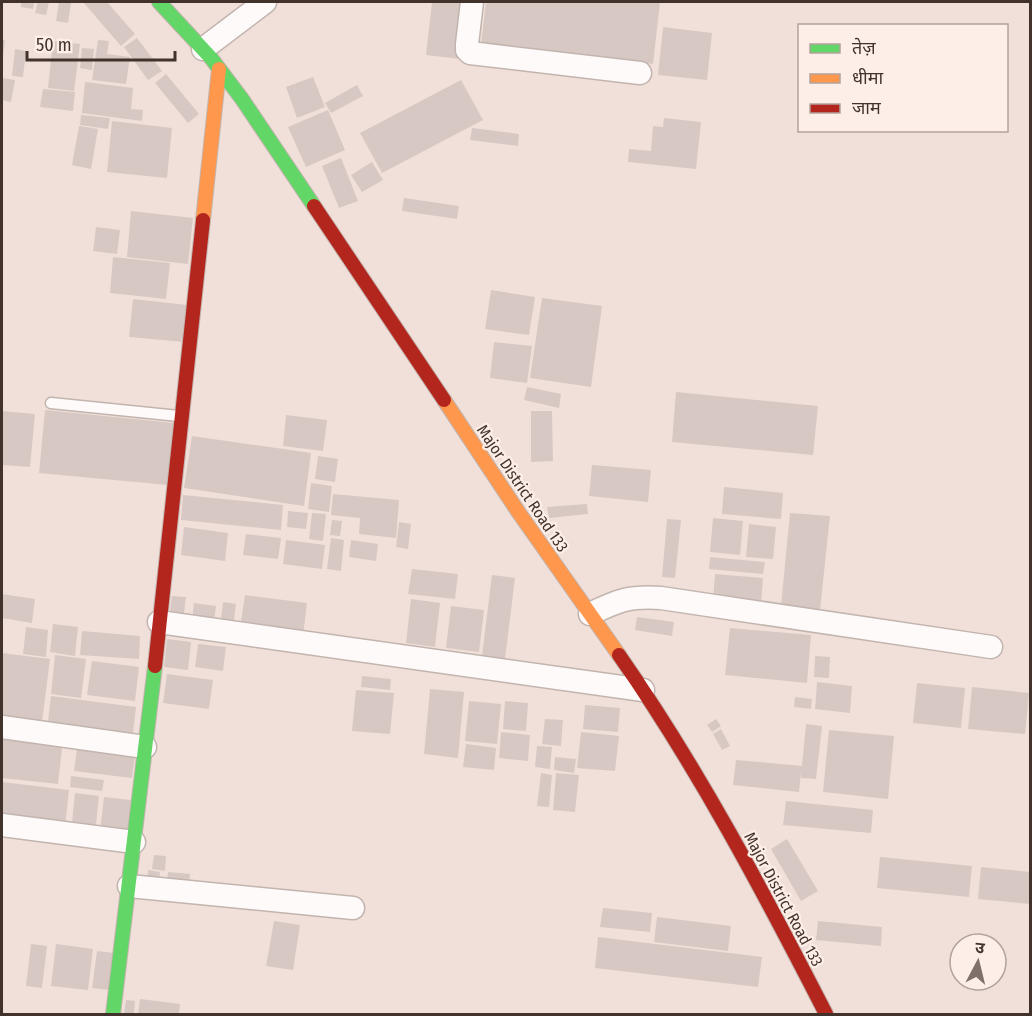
<svg xmlns="http://www.w3.org/2000/svg" width="1032" height="1016" font-family="'Fira Sans Condensed','Noto Sans Devanagari',sans-serif">
  <style>
    .building { fill: #d7c8c4 }
    .lines { fill: none; stroke-linecap: round; stroke-linejoin: round }
    .lane-casing { stroke: #c2b4ae; stroke-width: 13 }
    .street-casing { stroke: #c2b4ae; stroke-width: 25 }
    .fast-casing { stroke: #c2b4ae; stroke-width: 16 }
    .slow-casing { stroke: #c2b4ae; stroke-width: 16 }
    .jam-casing { stroke: #c2b4ae; stroke-width: 16 }
    .lane { stroke: #fdfaf9; stroke-width: 10 }
    .street { stroke: #fdfaf9; stroke-width: 22 }
    .fast { stroke: #63d668; stroke-width: 14 }
    .slow { stroke: #ff974d; stroke-width: 14 }
    .jam { stroke: #b3261e; stroke-width: 14 }
    .labels { text-anchor: middle; stroke-width: 4.5; stroke-linejoin: round; paint-order: stroke }
    .street-label { font-size: 16px; fill: #41332c; stroke: #fdeee7 }
  </style>
  <rect width="100%" height="100%" fill="#f1e0d9"/>
  <g class="building">
    <path d="M21 2H34L33 9 21 7Z"/>
    <path d="M38 2H49L46 15 35 13Z"/>
    <path d="M59 2 71 3 68 23 56 21Z"/>
    <path d="M83 2H107L135 34 121 46Z"/>
    <path d="M432 2H467L460 59 426 55Z"/>
    <path d="M486 2H660L653 64 481 44Z"/>
    <path d="M663 27 712 33 707 80 658 75Z"/>
    <path d="M137 38 162 71 148 80 124 47Z"/>
    <path d="M2 40H5L3 57H2Z"/>
    <path d="M98 40 109 41 107 54 130 57 126 84 92 80Z"/>
    <path d="M53 41 80 44 74 91 48 88Z"/>
    <path d="M82 48 94 49 92 70 80 68Z"/>
    <path d="M15 49 26 51 23 77 12 76Z"/>
    <path d="M166 74 199 114 188 123 155 83Z"/>
    <path d="M313 77 325 107 297 118 286 87Z"/>
    <path d="M2 78 15 80 11 102 2 100Z"/>
    <path d="M461 80 483 120 382 173 360 133Z"/>
    <path d="M85 82 133 88 131 109 143 110 142 121 82 113Z"/>
    <path d="M357 85 363 96 331 113 325 103Z"/>
    <path d="M43 89 75 92 73 111 40 107Z"/>
    <path d="M328 110 345 150 306 167 288 127Z"/>
    <path d="M81 115 110 118 108 129 80 125Z"/>
    <path d="M664 118 701 122 696 169 628 162 629 149 651 151 653 126 663 127Z"/>
    <path d="M112 121 172 128 167 178 107 172Z"/>
    <path d="M79 126 98 129 91 169 72 165Z"/>
    <path d="M472 128 519 134 518 146 470 140Z"/>
    <path d="M341 158 358 201 339 208 322 166Z"/>
    <path d="M372 162 383 180 362 192 351 175Z"/>
    <path d="M404 198 459 206 457 219 402 211Z"/>
    <path d="M131 211 193 218 188 264 127 257Z"/>
    <path d="M96 227 120 230 117 254 93 251Z"/>
    <path d="M113 257 170 263 166 299 110 293Z"/>
    <path d="M491 290 535 297 529 335 485 329Z"/>
    <path d="M542 298 602 306 591 387 530 378Z"/>
    <path d="M133 299 187 305 184 342 129 337Z"/>
    <path d="M494 342 532 346 527 383 490 378Z"/>
    <path d="M527 387 561 394 559 408 524 400Z"/>
    <path d="M676 392 818 406 813 455 672 442Z"/>
    <path d="M45 410 174 423 168 485 39 473Z"/>
    <path d="M2 411 35 414 30 467 2 465Z"/>
    <path d="M531 411H552L553 461 531 462Z"/>
    <path d="M286 415 327 420 323 451 283 446Z"/>
    <path d="M192 436 311 453 304 506 184 488Z"/>
    <path d="M318 456 338 459 335 482 315 479Z"/>
    <path d="M592 465 651 470 648 502 589 496Z"/>
    <path d="M311 483 332 486 329 512 308 509Z"/>
    <path d="M724 487 783 493 781 519 722 514Z"/>
    <path d="M333 494 399 500 396 538 359 534 360 518 331 515Z"/>
    <path d="M183 495 283 505 281 530 181 520Z"/>
    <path d="M587 504 588 514 549 518 547 507Z"/>
    <path d="M288 511 308 513 306 529 287 527Z"/>
    <path d="M312 513 326 514 323 541 309 539Z"/>
    <path d="M790 513 830 516 820 610 781 606Z"/>
    <path d="M713 518 743 521 740 555 710 552Z"/>
    <path d="M667 519 681 520 675 578 662 577Z"/>
    <path d="M332 520 342 521 340 536 330 535Z"/>
    <path d="M399 522 411 524 408 549 396 547Z"/>
    <path d="M749 524 776 527 773 559 746 557Z"/>
    <path d="M184 527 228 533 225 561 181 555Z"/>
    <path d="M246 534 281 538 278 559 243 555Z"/>
    <path d="M331 538 344 540 341 571 327 569Z"/>
    <path d="M286 540 325 545 322 569 283 564Z"/>
    <path d="M351 540 378 544 376 561 349 557Z"/>
    <path d="M710 557 765 562 763 574 709 569Z"/>
    <path d="M412 569 458 574 455 599 408 594Z"/>
    <path d="M715 574 763 578 761 605 713 600Z"/>
    <path d="M492 575 515 578 505 659 482 656Z"/>
    <path d="M2 594 35 599 32 623 2 618Z"/>
    <path d="M245 595 307 603 303 636 240 628Z"/>
    <path d="M172 596 186 597 183 621 169 619Z"/>
    <path d="M411 599 440 603 435 647 406 643Z"/>
    <path d="M223 602 236 604 233 629 220 627Z"/>
    <path d="M194 603 216 606 214 622 192 619Z"/>
    <path d="M451 606 484 610 479 652 446 648Z"/>
    <path d="M637 617 674 622 672 636 635 630Z"/>
    <path d="M53 624 78 627 75 656 50 652Z"/>
    <path d="M26 627 48 630 46 657 23 654Z"/>
    <path d="M730 628 811 635 807 683 725 675Z"/>
    <path d="M82 631 140 636 139 659 80 655Z"/>
    <path d="M167 639 191 642 188 670 164 667Z"/>
    <path d="M198 644 226 647 223 671 195 667Z"/>
    <path d="M2 653 50 659 41 730 2 725Z"/>
    <path d="M55 655 86 659 81 698 51 694Z"/>
    <path d="M815 656 830 657 829 678 814 677Z"/>
    <path d="M92 661 139 667 135 701 87 695Z"/>
    <path d="M167 674 213 680 209 709 163 703Z"/>
    <path d="M362 676 391 679 390 690 361 687Z"/>
    <path d="M817 682 852 686 850 713 815 709Z"/>
    <path d="M917 683 965 688 961 728 913 723Z"/>
    <path d="M972 687 1029 693 1025 734 968 729Z"/>
    <path d="M430 689 464 692 458 758 424 754Z"/>
    <path d="M356 690 394 693 390 734 352 731Z"/>
    <path d="M51 696 136 707 132 741 47 730Z"/>
    <path d="M795 697 812 699 811 709 794 707Z"/>
    <path d="M469 701 501 704 497 744 465 741Z"/>
    <path d="M505 701 528 703 526 731 503 729Z"/>
    <path d="M585 705 620 708 618 732 583 729Z"/>
    <path d="M545 719 563 720 561 746 542 744Z"/>
    <path d="M716 719 721 726 712 732 707 725Z"/>
    <path d="M806 724 822 726 816 779 801 778V772L799 792 733 785 736 760 802 766Z"/>
    <path d="M721 729 730 746 722 750 713 734Z"/>
    <path d="M829 730 894 736 888 799 823 792Z"/>
    <path d="M2 732 63 740 58 784 2 778Z"/>
    <path d="M501 732 530 735 528 761 499 758Z"/>
    <path d="M581 732 619 736 615 771 577 768Z"/>
    <path d="M78 741 136 748 132 778 74 771Z"/>
    <path d="M466 744 496 748 494 770 463 767Z"/>
    <path d="M537 746 552 747 550 769 535 767Z"/>
    <path d="M555 757 576 759 574 773 554 770Z"/>
    <path d="M541 773 552 775 549 807 537 806Z"/>
    <path d="M556 773 579 775 575 812 553 810Z"/>
    <path d="M71 776 104 780 102 791 70 787Z"/>
    <path d="M2 782 69 790 65 827 2 819Z"/>
    <path d="M75 793 99 796 95 835 71 832Z"/>
    <path d="M104 797 131 800 127 834 100 831Z"/>
    <path d="M786 801 873 810 871 833 783 825Z"/>
    <path d="M787 839 818 891 801 901 771 849Z"/>
    <path d="M154 855 166 856 165 871 152 869Z"/>
    <path d="M880 857 972 866 969 897 877 888Z"/>
    <path d="M981 867 1030 872V904L978 899Z"/>
    <path d="M148 870 160 872 158 886 147 885Z"/>
    <path d="M168 872 190 874 188 892 166 889Z"/>
    <path d="M603 908 652 913 650 932 600 927Z"/>
    <path d="M657 917 731 926 728 951 654 942Z"/>
    <path d="M274 921 300 925 293 970 266 966Z"/>
    <path d="M818 921 882 927 881 946 816 940Z"/>
    <path d="M598 937 762 957 758 987 595 968Z"/>
    <path d="M31 944 47 946 42 988 26 986Z"/>
    <path d="M56 944 93 949 88 990 51 986Z"/>
    <path d="M97 951 114 953 109 990 92 988Z"/>
    <path d="M140 999 180 1004 179 1014H138Z"/>
    <path d="M126 1000 135 1001 134 1014H124Z"/>
  </g>
  <g class="lines">
    <g class="lane-casing">
      <path id="lane" d="M51 403 179 416"/>
    </g>
    <g class="street-casing">
      <g id="street">
        <path d="M472 2 467 44V50L470 53 640 73"/>
        <path d="M203 49 265 2"/>
        <path d="M590 614C619 600 629 596 661 598L991 647"/>
        <path d="M159 622 643 690"/>
        <path d="M2 727 145 747"/>
        <path d="M2 825 134 842"/>
        <path d="M129 886 353 908"/>
      </g>
    </g>
    <g class="fast-casing">
      <g id="fast">
        <path d="M159 2 211 58 242 99 314 206"/>
        <path d="M113 1014 155 666"/>
      </g>
    </g>
    <g class="slow-casing">
      <g id="slow">
        <path d="M203 220 219 69"/>
        <path d="M444 400 519 513 619 655"/>
      </g>
    </g>
    <g class="jam-casing">
      <g id="jam">
        <path d="M314 206 444 400"/>
        <path d="M619 655C698 768 763 891 826 1014"/>
        <path d="M155 666 203 220"/>
      </g>
    </g>
    <use href="#lane" class="lane"/>
    <use href="#street" class="street"/>
    <use href="#fast" class="fast"/>
    <use href="#slow" class="slow"/>
    <use href="#jam" class="jam"/>
  </g>
  <g class="labels">
    <g class="street-label">
      <text transform="translate(523 488) rotate(56)" y="6">Major District Road 133</text>
      <text transform="translate(784 899) rotate(62)" y="6">Major District Road 133</text>
    </g>
  </g>
  <rect width="1032" height="1016" fill="none" stroke="#41332c" stroke-width="6"/>
  <rect x="798" y="24" width="210" height="108" fill="#fdeee7" stroke="#b2a39c" stroke-width="1.5"/>
  <rect x="810" y="44" width="30" height="9" fill="#63d668" stroke="#b2a39c" stroke-width="1.5"/>
  <text x="852" y="54" font-size="18" fill="#41332c">तेज़</text>
  <rect x="810" y="74" width="30" height="9" fill="#ff974d" stroke="#b2a39c" stroke-width="1.5"/>
  <text x="852" y="84" font-size="18" fill="#41332c">धीमा</text>
  <rect x="810" y="104" width="30" height="9" fill="#b3261e" stroke="#b2a39c" stroke-width="1.5"/>
  <text x="852" y="114" font-size="18" fill="#41332c">जाम</text>
  <g transform="translate(978 962) rotate(7)"><circle r="28" fill="#fdeee7" stroke="#b2a39c" stroke-width="1.5"/>
  <path d="M0-4.5L10 22L0 15L-10 22Z" fill="#7f7069"/>
  <text y="-9" font-size="16" font-weight="bold" text-anchor="middle" fill="#41332c">उ</text>
  </g>
  <path d="M27 51v9h148v-9" fill="none" stroke="#41332c" stroke-width="3"/>
  <text x="36" y="51" font-size="18" fill="#41332c" stroke="#fdeee7" stroke-width="4.5" paint-order="stroke">50 m</text>
</svg>
